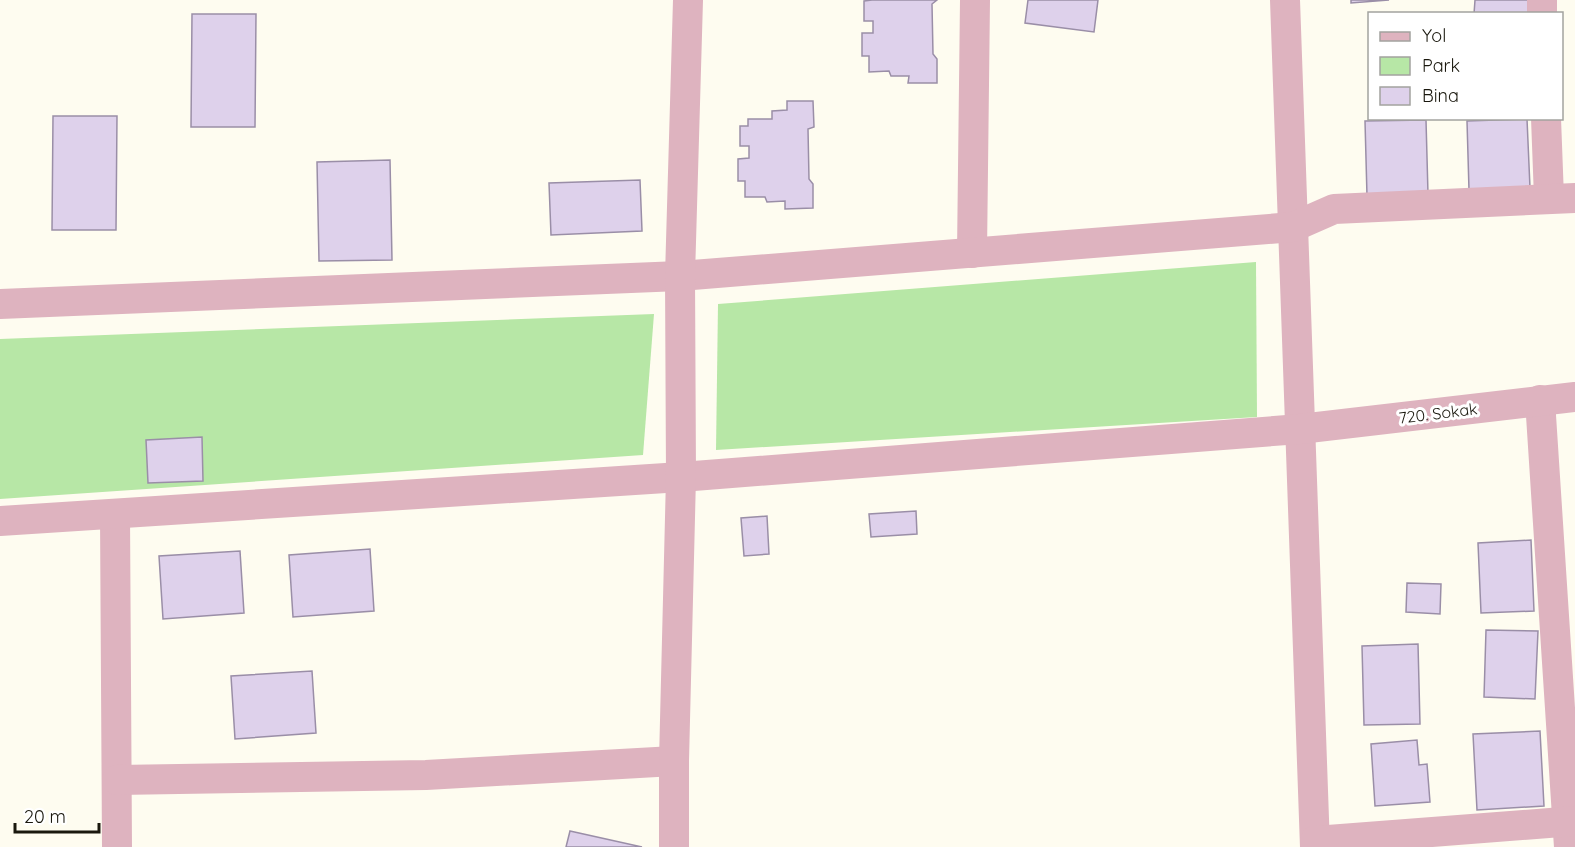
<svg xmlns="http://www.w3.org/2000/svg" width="1575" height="847" font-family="Quicksand,sans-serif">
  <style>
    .green { fill: #b7e7a6 }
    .building { fill: #ded1eb; stroke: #9a8ea7; stroke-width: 1.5 }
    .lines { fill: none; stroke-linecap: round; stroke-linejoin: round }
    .street { stroke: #deb3bf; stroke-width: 30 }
    .labels { text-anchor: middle; stroke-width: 6; stroke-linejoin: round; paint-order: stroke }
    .street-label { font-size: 16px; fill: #1a180e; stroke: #fff }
  </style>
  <rect width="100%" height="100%" fill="#fefcf0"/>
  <g class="green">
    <path d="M1256 262 1257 417 716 450 718 304Z"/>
    <path d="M654 314 643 455 0 499V339Z"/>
  </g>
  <g class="building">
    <path d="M872 0H937L932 4 933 54 937 59V83H908L909 76H891L889 71 869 72V56H862V33H873V21H864V1Z"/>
    <path d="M1028 0H1098L1094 32 1025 23Z"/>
    <path d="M1351 0H1389L1351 3Z"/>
    <path d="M1475 0H1529L1528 14H1474Z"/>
    <path d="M192 14H256L255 127H191Z"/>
    <path d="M787 101H813L814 127 808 129 809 179 813 184V208L785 209V201L767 202 765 197H745V181H738V159L749 158V146H740V126H748V119H772V111L787 110Z"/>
    <path d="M53 116H117L116 230H52Z"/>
    <path d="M1527 119 1530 188 1469 190 1467 121Z"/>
    <path d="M1426 120 1428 194 1367 196 1365 121Z"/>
    <path d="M390 160 392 260 319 261 317 162Z"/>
    <path d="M640 180 642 231 551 235 549 183Z"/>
    <path d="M202 437 203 481 148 483 146 440Z"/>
    <path d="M916 511 917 534 871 537 869 514Z"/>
    <path d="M767 516 769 554 744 556 741 518Z"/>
    <path d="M1531 540 1534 611 1481 613 1478 543Z"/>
    <path d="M370 549 374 611 293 617 289 555Z"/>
    <path d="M240 551 244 613 163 619 159 556Z"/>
    <path d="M1407 583 1441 584 1440 614 1406 612Z"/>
    <path d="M1486 630 1538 631 1535 699 1484 697Z"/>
    <path d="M1418 644 1420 724 1364 725 1362 646Z"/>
    <path d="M312 671 316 733 235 739 231 676Z"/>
    <path d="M1540 731 1544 806 1477 810 1473 734Z"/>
    <path d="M1417 740 1419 765 1427 764 1430 802 1375 806 1371 744Z"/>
    <path d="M570 831 642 847H566Z"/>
  </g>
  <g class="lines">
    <g class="street">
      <path d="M1285 0 1315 847"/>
      <path d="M1542 0V14"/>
      <path d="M1546 118 1549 198"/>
      <path d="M972 253 975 0"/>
      <path d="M0 304 680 276 1293 227 1334 209 1575 198"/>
      <path d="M1540 400 1569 847"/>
      <path d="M115 515 117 847"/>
      <path d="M0 521 681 477 1300 429 1575 397"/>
      <path d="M117 780 426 775 674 761"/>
      <path d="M1315 841 1575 821"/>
      <path d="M674 847V761L681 477 680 276 688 0"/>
    </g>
  </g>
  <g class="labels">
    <g class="street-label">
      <text transform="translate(1438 413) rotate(-7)" y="6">720. Sokak</text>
    </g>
  </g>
  <rect x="1368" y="12" width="195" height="108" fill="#ffffff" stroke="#a3a39f" stroke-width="1.5"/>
  <rect x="1380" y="32" width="30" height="9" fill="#deb3bf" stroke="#a3a39f" stroke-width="1.5"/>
  <text x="1422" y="42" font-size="18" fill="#1a180e">Yol</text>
  <rect x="1380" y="57" width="30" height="18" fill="#b7e7a6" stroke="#a3a39f" stroke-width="1.5"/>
  <text x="1422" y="72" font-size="18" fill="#1a180e">Park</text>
  <rect x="1380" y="87" width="30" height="18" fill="#ded1eb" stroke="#a3a39f" stroke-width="1.5"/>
  <text x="1422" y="102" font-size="18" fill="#1a180e">Bina</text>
  <path d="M15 823v9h84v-9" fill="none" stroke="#1a180e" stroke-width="3"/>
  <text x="24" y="823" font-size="18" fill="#1a180e" stroke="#ffffff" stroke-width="4.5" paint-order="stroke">20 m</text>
</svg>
